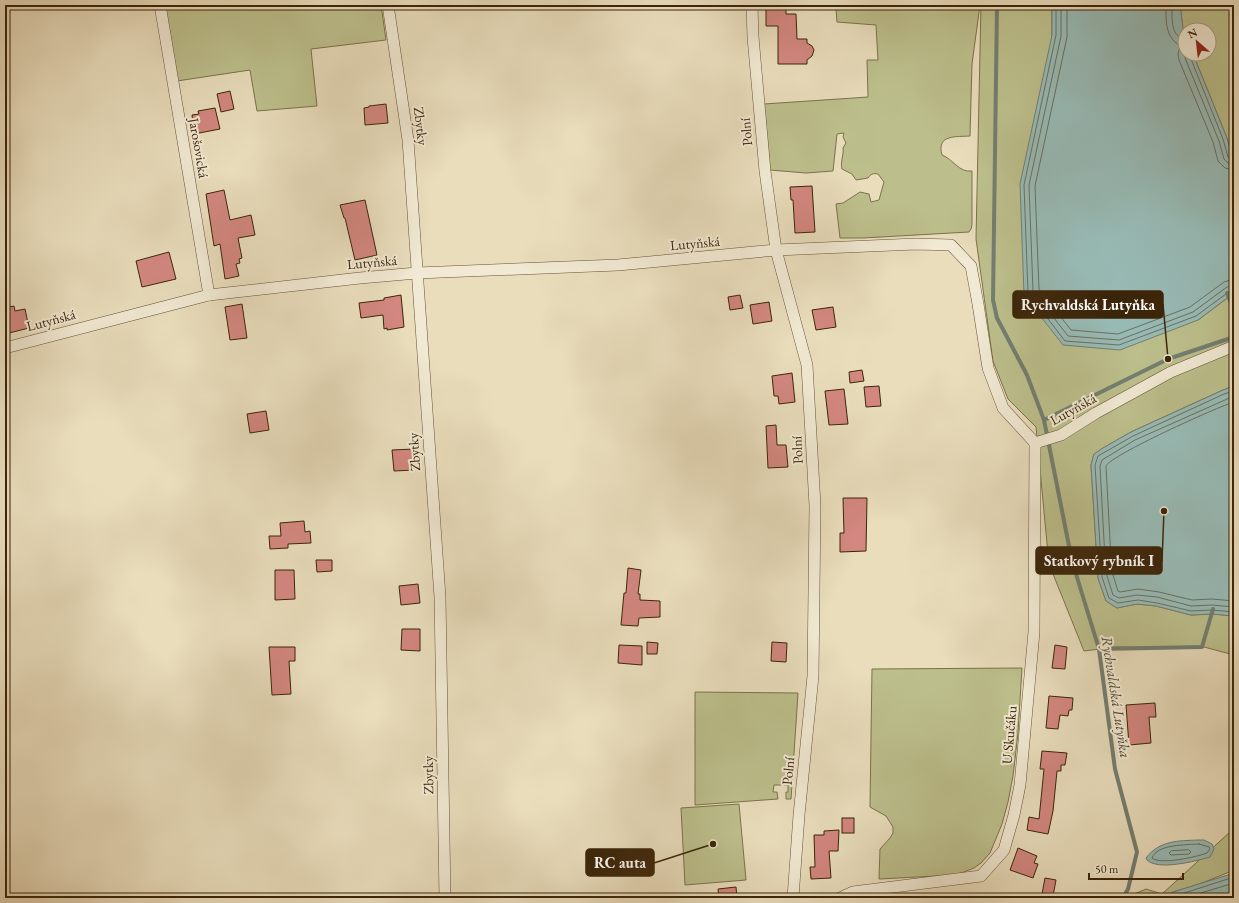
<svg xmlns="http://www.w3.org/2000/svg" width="1239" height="903" font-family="'EB Garamond',serif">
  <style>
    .green { fill: #bcbf8c; stroke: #7c724a }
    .water { fill: #98bbb6; stroke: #737f71 }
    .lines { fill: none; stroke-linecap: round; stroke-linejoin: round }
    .shore { stroke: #6a7060; stroke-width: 1 }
    .stream { stroke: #737f71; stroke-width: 4 }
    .building { fill: #d38780; stroke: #3b2509 }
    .street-casing { stroke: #665336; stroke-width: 12 }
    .street { stroke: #f1e9d3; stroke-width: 11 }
    .labels { text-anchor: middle; stroke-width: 4; stroke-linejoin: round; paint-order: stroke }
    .street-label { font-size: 14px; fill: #3b2509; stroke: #f1e9d3 }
    .water-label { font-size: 15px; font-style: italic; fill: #524a34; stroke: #f1e9d3 }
    .leader { fill: none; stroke: #3b2509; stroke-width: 1.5 }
    .callout-dot { fill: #3b2509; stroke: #f1e9d3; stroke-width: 1.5 }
    .callout { fill: #3b2509; stroke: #3b2509; stroke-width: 1.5 }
    .callout-label { font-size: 15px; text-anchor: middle; font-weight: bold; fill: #fff }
  </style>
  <rect width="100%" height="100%" fill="#e9ddbc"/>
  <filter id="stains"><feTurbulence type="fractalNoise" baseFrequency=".005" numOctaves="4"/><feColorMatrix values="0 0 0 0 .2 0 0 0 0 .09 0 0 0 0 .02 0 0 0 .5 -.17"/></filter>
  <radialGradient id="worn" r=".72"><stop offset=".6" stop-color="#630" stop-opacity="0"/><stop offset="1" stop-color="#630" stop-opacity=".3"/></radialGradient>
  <g class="green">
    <path d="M164 5H381L386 40 311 49 317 106 257 111 250 70 177 81Z"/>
    <path d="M794 5H980L972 64 970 136C957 137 936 134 942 155 953 159 959 173 972 171V225L971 229 969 232 863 238H840L836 204 843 203 860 192 869 194 871 202 879 200 884 182 878 174C873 173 871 174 868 178L856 180 852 174 842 169C840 162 844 155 843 148L846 143 843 137 844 133 837 134 833 171 806 173 770 170 764 104 868 97 867 60H878L876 25 837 22 836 9 794 8Z"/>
    <path d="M981 5H1052V35L1198 320 1234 293V386L1223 390 1131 432 1103 448 1094 454 1091 465 1098 578 1106 601 1117 608 1137 604 1156 606 1191 615 1212 614 1234 616V655L1204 647H1115L1084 651 1049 564 1036 427 1008 399 993 361 976 239Z"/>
    <path d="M1180 5H1234V162L1227 138 1193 54H1209V30H1185V35L1183 31Z"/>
    <path d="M1022 668 1018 733 1013 776 1008 802 1002 824 990 853 981 863 974 868 956 875 879 879 880 849 890 838 893 833V827L886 816 870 807 872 669Z"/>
    <path d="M695 692 798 693 791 799H786V792H788V785H774L773 792H777L778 799 695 805Z"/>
    <path d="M739 804 746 880 685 885 681 808Z"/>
    <path d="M1234 826V870L1200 884 1173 892 1164 898H1125L1146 889 1162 894 1230 832Z"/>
  </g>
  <g class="water">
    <path d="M1052 5H1180C1182 22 1185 37 1185 54H1193L1227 138 1234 162V293L1198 320 1120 350 1063 345 1024 295 1020 184 1052 35Z"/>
    <path d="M1234 386V616L1212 614 1191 615 1156 606 1137 604 1117 608 1106 601 1098 578 1091 465 1094 454 1103 448 1131 432 1223 390Z"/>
    <path d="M1198 840H1204L1212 844 1214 849 1210 857C1196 861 1158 871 1147 860L1146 858C1160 840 1178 841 1198 840Z"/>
    <path d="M1234 873V898H1164L1173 892Z"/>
  </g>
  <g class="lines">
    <g class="shore">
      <path d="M1056 5V35L1024 185 1028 293 1065 341 1119 345 1196 316 1230 291 1234 290"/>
      <path d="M1061 5V36L1029 185 1033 291 1068 336 1119 340 1193 312 1227 287 1234 285"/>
      <path d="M1067 5V37L1035 186 1039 289 1071 330 1118 334 1190 307 1224 282 1234 279"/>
      <path d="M1166 5C1166 22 1165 36 1180 46L1178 54 1179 60 1213 142 1218 161 1225 168 1234 170"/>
      <path d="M1172 5C1172 16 1170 38 1185 39"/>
      <path d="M1185 51V58L1219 141 1224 159 1228 163 1234 164"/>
      <path d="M1189 54 1223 139 1228 157 1231 159H1234"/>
      <path d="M1234 391 1224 394 1133 436 1098 456 1095 465 1102 577 1109 598 1118 603 1138 600 1157 603 1191 611 1212 610 1234 612"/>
      <path d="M1234 396 1135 440 1102 460 1100 466 1105 559 1107 576 1113 595 1119 598 1137 595 1157 597 1191 606 1212 605 1234 607"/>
      <path d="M1234 402C1217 407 1111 455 1106 466L1111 559 1113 575 1118 591 1120 592 1138 589 1159 592 1192 600 1212 599 1234 601"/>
      <path d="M1199 844 1209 847 1210 849 1207 853C1197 857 1160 865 1152 858 1157 844 1186 845 1199 844Z"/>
      <path d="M1189 850 1191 852 1189 854 1171 855 1169 853 1171 851Z"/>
      <path d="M1171 898 1175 896 1234 877"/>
      <path d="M1184 898 1234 883"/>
    </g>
    <g class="stream">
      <path d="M997 5 993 300 997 318 1027 375 1044 420 1072 561 1099 649 1115 769 1137 852 1128 889 1123 898"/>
      <path d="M1231 5 1234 27"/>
      <path d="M1227 293 1234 311"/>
      <path d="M1044 420 1168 359 1234 337"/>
      <path d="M1099 649 1202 647 1213 609"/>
    </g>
  </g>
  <g class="building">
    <path d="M786 8V14H796L797 39H807V43L812 46 814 50 812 56 807 60V64H778V26H766V9Z"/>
    <path d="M230 91 234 109 221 112 217 94Z"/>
    <path d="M386 104 388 123 365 125 364 108 369 107V106Z"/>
    <path d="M215 108 220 129 194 134 192 115 199 114 198 111Z"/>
    <path d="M812 186 815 232 795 233 793 200H791L790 187Z"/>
    <path d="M224 190 230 220 251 215 255 235 238 238 242 258 239 259 240 263 236 264 239 276 225 279 220 244 214 246 206 194Z"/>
    <path d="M365 200 377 255 355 260 345 218H344L340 205Z"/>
    <path d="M169 252 176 279 142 287 136 261Z"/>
    <path d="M401 295 404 327 387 330V328L384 329 383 315 361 318 359 303 384 300V298Z"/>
    <path d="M740 295 743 308 730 310 728 297Z"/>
    <path d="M769 302 772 321 753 324 750 305Z"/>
    <path d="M242 304 247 338 230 340 225 307Z"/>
    <path d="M14 306 15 311 25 309 29 328 5 334V308Z"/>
    <path d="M833 307 836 327 816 330 812 310Z"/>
    <path d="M862 370 864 381 850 383 849 372Z"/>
    <path d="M792 373 795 402 779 404 778 396H774L772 376Z"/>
    <path d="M879 386 881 406 866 407 864 387Z"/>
    <path d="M844 389 848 424 829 425 825 391Z"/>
    <path d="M266 411 269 430 250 433 247 414Z"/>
    <path d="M776 425 777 445H786L788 467 768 468 766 426Z"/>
    <path d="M414 449 415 470 394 471 392 450Z"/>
    <path d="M843 498H867L866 551 840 552V533H844Z"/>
    <path d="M304 521 305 532 310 531 311 543 288 544V548L270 549 269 536H281L280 523Z"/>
    <path d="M316 560H332V571L317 572Z"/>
    <path d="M628 568 641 570 638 594H640V600L660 601V617L639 618 638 626 621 625 624 593H626Z"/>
    <path d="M275 570H294L295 599 275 600Z"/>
    <path d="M418 584 420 603 401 605 399 586Z"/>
    <path d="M402 629H420V651L401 650Z"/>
    <path d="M647 642 658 643 657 654H647Z"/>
    <path d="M772 642 787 643 786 662 771 661Z"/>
    <path d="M619 645 642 646V665L618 663Z"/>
    <path d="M1055 645 1067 647 1065 669 1052 668Z"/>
    <path d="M269 647H295V661H289L291 694 272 695Z"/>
    <path d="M1049 696 1073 698 1072 710H1069L1068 716 1060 715 1058 729 1046 728Z"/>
    <path d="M1155 703 1156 717H1149L1151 743 1129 745 1126 705Z"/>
    <path d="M1042 751 1067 753 1065 765H1061V771H1057L1053 811 1048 834 1027 830 1029 817 1039 819 1044 769H1040Z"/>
    <rect x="842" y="818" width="12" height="15"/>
    <path d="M839 830 838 851H829L831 878 811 879 810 867H815L814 835H824V831Z"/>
    <path d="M1018 848 1037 856 1034 863 1038 864 1033 878 1010 870Z"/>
    <path d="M1045 878 1056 880 1053 896 1042 894Z"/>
    <path d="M736 887 737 898H719L718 889Z"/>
  </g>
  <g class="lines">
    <g class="street-casing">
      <g id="street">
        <path d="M160 5 209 295"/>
        <path d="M388 5 408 140 440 597 445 898"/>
        <path d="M752 5 753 37 765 171 776 250 807 365 815 506 813 676 799 815 793 898"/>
        <path d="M5 348 209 295 360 278 417 273 618 265 776 250 916 244 951 245 971 266 978 304 988 368 1003 408 1035 443"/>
        <path d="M1035 443 1061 435 1096 413 1171 372 1234 346"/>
        <path d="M840 898 853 892 981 876 1004 850 1014 815 1020 785 1034 632 1035 443"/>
      </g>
    </g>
    <use href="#street" class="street"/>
  </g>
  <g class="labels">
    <g class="street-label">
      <text transform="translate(421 126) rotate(83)" y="5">Zbytky</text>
      <text transform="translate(746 132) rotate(-95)" y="5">Polní</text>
      <text transform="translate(199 148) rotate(80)" y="5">Jarošovická</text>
      <text transform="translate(695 243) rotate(-5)" y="5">Lutyňská</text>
      <text transform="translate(372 262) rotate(-5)" y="5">Lutyňská</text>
      <text transform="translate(51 320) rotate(-15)" y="5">Lutyňská</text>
      <text transform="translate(1073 409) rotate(-29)" y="5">Lutyňská</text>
      <text transform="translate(797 450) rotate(-93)" y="5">Polní</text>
      <text transform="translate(414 452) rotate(-94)" y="5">Zbytky</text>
      <text transform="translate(1009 735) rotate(-85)" y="5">U Skučáku</text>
      <text transform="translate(788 771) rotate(-84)" y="5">Polní</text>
      <text transform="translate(428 775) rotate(-91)" y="5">Zbytky</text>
    </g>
    <g class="water-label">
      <text transform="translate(1116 697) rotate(81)" y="5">Rychvaldská Lutyňka</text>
    </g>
  </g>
  <path class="leader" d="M1168 359L1163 304M1164 511L1162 561M713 844L654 863"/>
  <g class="callout-dot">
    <circle cx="1168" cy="359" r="4"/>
    <circle cx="1164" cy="511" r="4"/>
    <circle cx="713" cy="844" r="4"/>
  </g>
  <g class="callout">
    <rect x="1013" y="291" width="150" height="27" rx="4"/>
    <rect x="1036" y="547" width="126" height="27" rx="4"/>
    <rect x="586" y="849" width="68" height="27" rx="4"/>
  </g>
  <g class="callout-label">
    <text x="1088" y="310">Rychvaldská Lutyňka</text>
    <text x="1099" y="566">Statkový rybník I</text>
    <text x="620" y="868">RC auta</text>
  </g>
  <rect width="1239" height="903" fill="none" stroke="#e9ddbc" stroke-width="20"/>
  <rect x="6" y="6" width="1227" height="891" fill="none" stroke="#3b2509" stroke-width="2"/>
  <rect x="10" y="10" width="1219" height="883" fill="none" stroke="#3b2509"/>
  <g transform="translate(1197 42) rotate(332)"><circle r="19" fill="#f1e9d3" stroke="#a89b82"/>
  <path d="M0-3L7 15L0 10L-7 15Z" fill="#8f2418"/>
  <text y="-6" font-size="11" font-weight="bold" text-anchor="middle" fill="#3b2509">N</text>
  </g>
  <path d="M1089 873v6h94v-6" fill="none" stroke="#3b2509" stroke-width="2"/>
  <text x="1095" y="873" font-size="12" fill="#3b2509" stroke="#f1e9d3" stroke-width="3" paint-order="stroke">50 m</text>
  <rect width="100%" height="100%" filter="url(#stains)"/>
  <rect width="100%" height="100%" fill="url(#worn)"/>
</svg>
